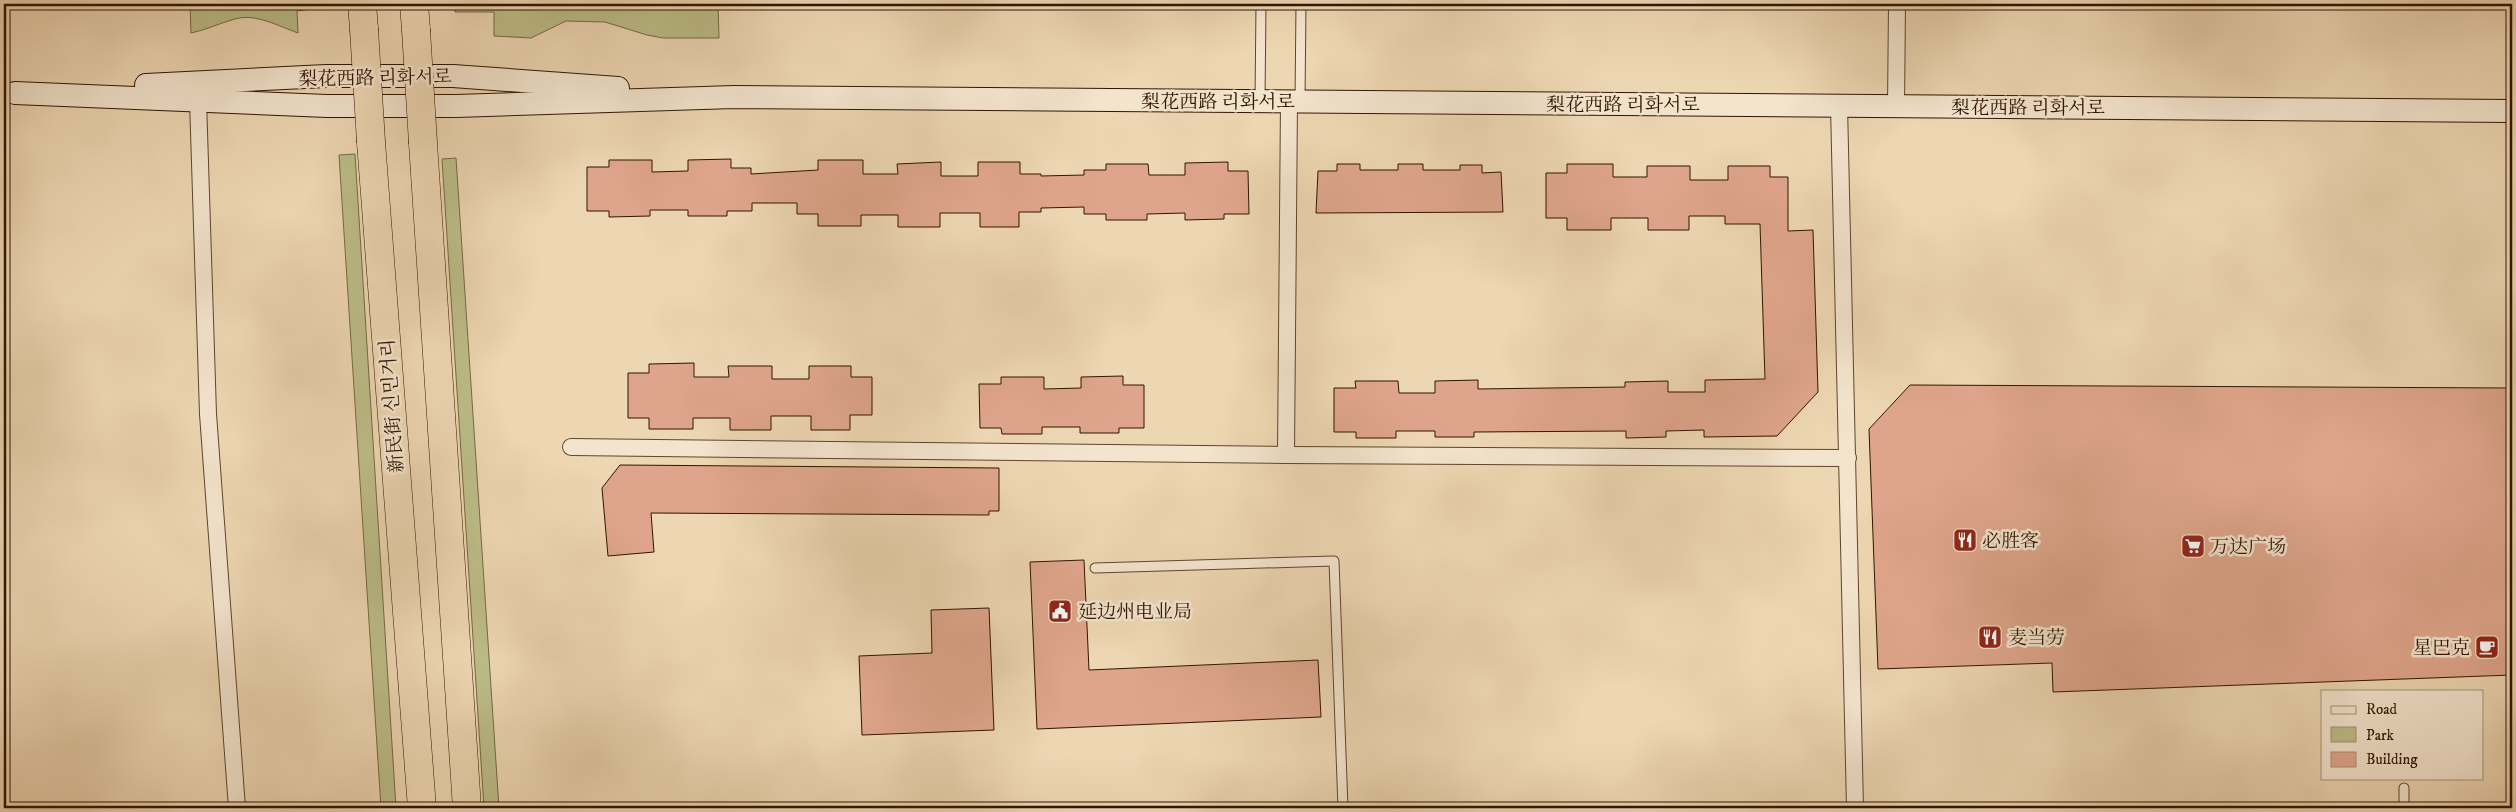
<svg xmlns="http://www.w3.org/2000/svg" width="2516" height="812" font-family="'IM FELL DW Pica','Noto Serif SC','Noto Serif KR',serif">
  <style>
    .green { fill: #bcbd89; stroke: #766944 }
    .building { fill: #dfa58c; stroke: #301500 }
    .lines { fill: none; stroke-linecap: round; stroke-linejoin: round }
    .lane-casing { stroke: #5f452c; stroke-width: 11 }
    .street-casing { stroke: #5f452c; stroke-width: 18 }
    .secondary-casing { stroke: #301500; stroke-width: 24 }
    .highway-casing { stroke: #301500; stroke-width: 29 }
    .lane { stroke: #f3e4cd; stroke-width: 9 }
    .street { stroke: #f3e4cd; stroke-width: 16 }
    .secondary { stroke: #f3e4cd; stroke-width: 22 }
    .highway { stroke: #edd6b2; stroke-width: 28 }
    .highway-bridge-casing { stroke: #301500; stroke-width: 29; stroke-linecap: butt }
    .highway-bridge { stroke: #edd6b2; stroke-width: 28 }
    .labels { text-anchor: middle; stroke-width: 5; stroke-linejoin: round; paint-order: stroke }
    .street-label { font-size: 19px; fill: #301500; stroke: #f3e4cd }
    .poi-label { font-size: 19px; fill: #301500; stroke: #f3e4cd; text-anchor: start }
  </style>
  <rect width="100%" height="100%" fill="#edd6b2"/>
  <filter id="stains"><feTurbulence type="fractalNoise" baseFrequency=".004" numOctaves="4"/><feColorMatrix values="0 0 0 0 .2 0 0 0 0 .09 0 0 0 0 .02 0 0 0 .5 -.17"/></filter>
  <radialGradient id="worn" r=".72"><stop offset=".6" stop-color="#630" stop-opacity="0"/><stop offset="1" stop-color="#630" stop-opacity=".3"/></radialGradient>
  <g class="green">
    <path d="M190 4H319V8L297 11 298 33C278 26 256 13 235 19 220 23 206 30 191 33Z"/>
    <path d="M455 4H718L719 38H663L647 35 605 22 566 21 531 38 494 36V12H455Z"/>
    <path d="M355 154 396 808H381L339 155Z"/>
    <path d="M456 158 499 808H484L442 159Z"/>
  </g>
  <g class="building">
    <path d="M731 159V168H751V174L818 170V160H863V174H898L897 164 941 162V176H978V162H1020V174H1041V176L1084 175V170H1106V164H1148L1149 175H1185V163L1228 162V171H1248L1249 214H1224V219L1185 220V213L1147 214V220H1106V214H1084V207L1041 208V212H1019V227H980V213H940V227H898V215H861V226H818V214H797V203H752V211H727V216H688V210H650V216L609 217V211H587V167H609V160H652V172L688 171V160Z"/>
    <path d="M1337 164H1360V170H1398V164H1423V170H1460V165H1482V173L1501 172 1503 212 1316 213 1318 171H1337Z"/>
    <path d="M1567 164H1613V177H1647V166H1690V180H1728V166H1770V177H1788V231L1813 230 1818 392 1777 436 1704 437V430L1666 431V437L1626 438V431L1474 432V437H1435V431H1396V438H1356V432H1334V388H1356L1355 381H1398L1399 393H1435V381L1478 380V389L1625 387V382L1668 381V392H1705V380L1765 379 1760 224H1725V216H1689V230H1648V218H1611V230H1567V218H1546V173H1567Z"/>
    <path d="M694 363V377H729L728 366H772V379H809V366H851V377H872V415H850V430H811V416H771V430H730V418H693V429H649V418H628V373H649V364Z"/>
    <path d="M1123 376V385H1144V428H1119V433H1080V427H1042V434H1002L1001 428H980L979 384H1001V377H1044V389L1081 388V377Z"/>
    <path d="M1910 385 2512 388V675L2053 692 2052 663 1878 669 1869 429Z"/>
    <path d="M620 465 999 468V511H989V515L651 513 654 552 608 556 602 488Z"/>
    <path d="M1084 560 1089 670 1318 660 1321 717 1037 729 1030 562Z"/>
    <path d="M989 608 994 730 862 735 859 656 932 653 931 610Z"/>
  </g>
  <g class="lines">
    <g class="lane-casing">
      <g id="lane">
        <path d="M1260 101 1261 4"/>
        <path d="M1300 101 1301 4"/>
        <path d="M1095 568 1334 561 1343 808"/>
        <path d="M2404 788V808"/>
      </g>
    </g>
    <g class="street-casing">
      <g id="street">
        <path d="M198 100 208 414 237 808"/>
        <path d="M1839 105 1855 808"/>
        <path d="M1896 106 1897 4"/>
        <path d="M571 447 1286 455 1848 458"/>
        <path d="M1286 455 1289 101"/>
      </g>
    </g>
    <g class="secondary-casing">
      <g id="secondary">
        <path d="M146 85 326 76H453L618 88"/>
        <path d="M15 93 327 106H456L734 97 2512 111"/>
      </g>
    </g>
    <g class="highway-casing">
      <g id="highway">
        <path d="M362 4 364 29"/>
        <path d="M414 4 416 30"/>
        <path d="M371 142 422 808"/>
        <path d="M423 143 467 808"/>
      </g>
    </g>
    <use href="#lane" class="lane"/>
    <use href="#street" class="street"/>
    <use href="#secondary" class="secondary"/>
    <use href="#highway" class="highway"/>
    <g class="highway-bridge-casing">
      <g id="highway-bridge">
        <path d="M364 29 371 142"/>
        <path d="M416 30 423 143"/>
      </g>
    </g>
    <use href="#highway-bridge" class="highway-bridge"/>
  </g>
  <defs>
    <g id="restaurant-square" transform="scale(1.25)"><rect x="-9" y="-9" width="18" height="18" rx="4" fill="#8f2418" stroke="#f3e4cd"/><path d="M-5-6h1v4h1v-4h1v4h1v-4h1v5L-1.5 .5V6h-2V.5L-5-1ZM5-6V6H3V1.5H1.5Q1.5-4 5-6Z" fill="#fff"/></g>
    <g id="supermarket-square" transform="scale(1.25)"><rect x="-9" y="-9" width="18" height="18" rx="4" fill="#8f2418" stroke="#f3e4cd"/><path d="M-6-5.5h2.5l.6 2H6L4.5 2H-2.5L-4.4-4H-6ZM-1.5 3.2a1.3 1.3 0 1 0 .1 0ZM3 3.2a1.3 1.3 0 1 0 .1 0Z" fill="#fff"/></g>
    <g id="civic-square" transform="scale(1.25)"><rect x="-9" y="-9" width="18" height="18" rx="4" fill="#8f2418" stroke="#f3e4cd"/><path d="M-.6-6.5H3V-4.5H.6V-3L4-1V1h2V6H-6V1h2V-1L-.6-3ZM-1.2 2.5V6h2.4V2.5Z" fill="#fff"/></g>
    <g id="cafe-square" transform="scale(1.25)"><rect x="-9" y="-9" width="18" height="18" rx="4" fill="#8f2418" stroke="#f3e4cd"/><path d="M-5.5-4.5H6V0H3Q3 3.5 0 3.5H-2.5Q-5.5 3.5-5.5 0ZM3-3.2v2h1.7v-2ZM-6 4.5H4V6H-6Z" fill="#fff"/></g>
  </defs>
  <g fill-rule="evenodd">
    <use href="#restaurant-square" x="1965" y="540"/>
    <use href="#supermarket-square" x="2193" y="546"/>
    <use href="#civic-square" x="1060" y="611"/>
    <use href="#restaurant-square" x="1990" y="637"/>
    <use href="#cafe-square" x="2487" y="647"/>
  </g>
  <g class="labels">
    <g class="street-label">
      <text transform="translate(375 77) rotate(-1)" y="7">梨花西路 리화서로</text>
      <text x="1218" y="108">梨花西路 리화서로</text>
      <text x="1623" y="111">梨花西路 리화서로</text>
      <text x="2028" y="114">梨花西路 리화서로</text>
      <text transform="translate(391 406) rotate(-94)" y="7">新民街 신민거리</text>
    </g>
    <g class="poi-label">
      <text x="1982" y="547">必胜客</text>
      <text x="2210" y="553">万达广场</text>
      <text x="1078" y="618">延边州电业局</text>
      <text x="2008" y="644">麦当劳</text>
      <text x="2470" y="654" text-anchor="end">星巴克</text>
    </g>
  </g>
  <rect width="2516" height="812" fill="none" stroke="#edd6b2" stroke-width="20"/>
  <rect x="5" y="5" width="2506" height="802" fill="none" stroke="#301500" stroke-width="2.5"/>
  <rect x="10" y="10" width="2496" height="792" fill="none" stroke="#301500"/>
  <rect x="2321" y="690" width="162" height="90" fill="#f3e4cd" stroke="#a5917b"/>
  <rect x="2331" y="706" width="25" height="8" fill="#f3e4cd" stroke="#a5917b"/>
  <text x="2366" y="714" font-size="15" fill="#301500">Road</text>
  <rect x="2331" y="727" width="25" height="15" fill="#bcbd89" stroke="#a5917b"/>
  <text x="2366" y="740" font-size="15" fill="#301500">Park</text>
  <rect x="2331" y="752" width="25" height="15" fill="#dfa58c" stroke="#a5917b"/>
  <text x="2366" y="764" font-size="15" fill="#301500">Building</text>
  <rect width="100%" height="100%" filter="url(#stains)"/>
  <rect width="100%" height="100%" fill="url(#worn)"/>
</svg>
